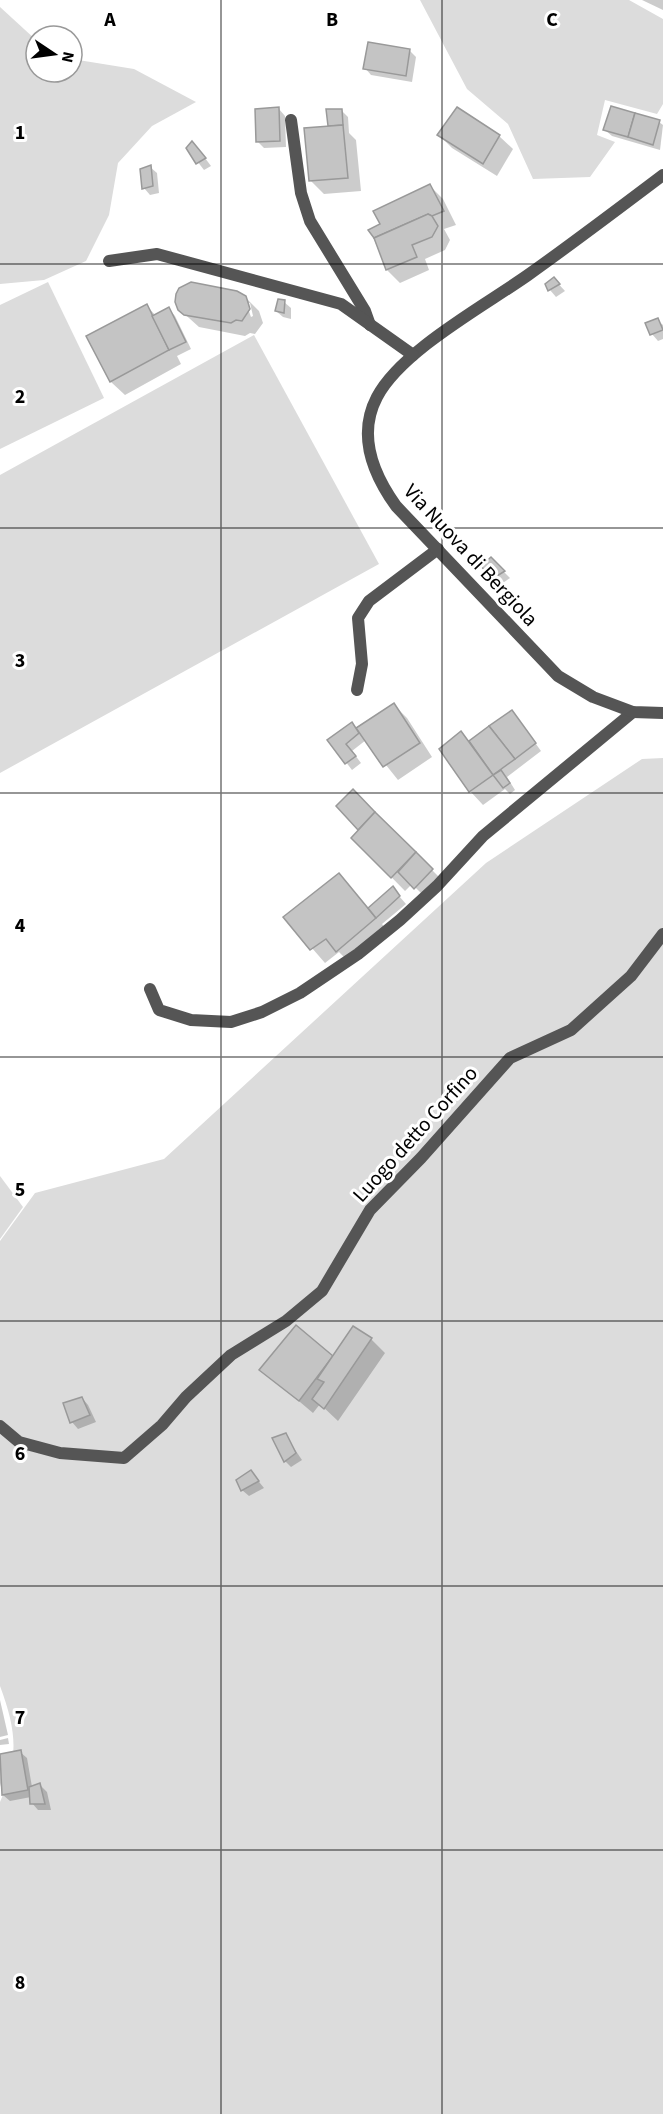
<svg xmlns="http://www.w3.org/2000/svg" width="663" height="2114" font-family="'Source Sans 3',sans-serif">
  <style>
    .green { fill: #dcdcdc }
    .shadow { fill: #0003; fill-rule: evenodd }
    .building { fill: #c4c4c4; stroke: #999; stroke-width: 1.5 }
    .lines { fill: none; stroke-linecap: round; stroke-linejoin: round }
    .lane { stroke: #555; stroke-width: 12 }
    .street { stroke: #555; stroke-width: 12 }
    .grid { fill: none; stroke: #000; stroke-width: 1.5; stroke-opacity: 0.55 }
    .labels { text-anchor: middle; stroke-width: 6; stroke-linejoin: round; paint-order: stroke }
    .street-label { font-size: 21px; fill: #000; stroke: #fff }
    .grid-label { font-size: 20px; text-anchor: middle; font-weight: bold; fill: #000; stroke: #fff; stroke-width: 6; stroke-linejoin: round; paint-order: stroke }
  </style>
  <rect width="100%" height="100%" fill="#fff"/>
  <g class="green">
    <path d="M420 0H629L663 19V104L657 114 605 100 597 135 615 142 590 177 533 179 508 124 467 89Z"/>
    <path d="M0 7 36 40V72H72V59L134 69 196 102 152 126 118 163 109 215 86 261 44 280 0 284Z"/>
    <path d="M48 282 104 398 0 449V305Z"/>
    <path d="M254 335 379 564 0 773V475Z"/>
    <path d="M663 758V2114H0V1802C19 1757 17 1732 0 1686V1241L35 1193 164 1159 486 863 642 759Z"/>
    <path d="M0 1176 23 1207 0 1239Z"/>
  </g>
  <g class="shadow">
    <path d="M642 0H663V10Z"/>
    <path d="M410 51 416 57 412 82 371 75 365 68Z"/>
    <path d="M279 109 285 116 286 147 264 148 257 141Z"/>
    <path d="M341 110 348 117 349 133 356 140 361 191 324 194 310 180 329 127 328 111Z"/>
    <path d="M659 122 663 125 660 150 612 136 605 130Z"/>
    <path d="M439 135 499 136 513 149 497 176 452 148Z"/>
    <path d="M187 148 199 150 211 166 204 170Z"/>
    <path d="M150 167 157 173 159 193 150 195 144 188Z"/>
    <path d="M430 186 443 199 456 225 444 229 450 240 445 250 425 259 429 270 400 283 387 270 370 230 382 225Z"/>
    <path d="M554 279 565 291 556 297 550 290Z"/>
    <path d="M245 297 259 311 263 323 255 334 250 333 245 336 199 327 180 310ZM246 303H250L253 316 251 317Z"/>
    <path d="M284 302 291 308V319L283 317 276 311Z"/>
    <path d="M147 306 156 316 169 309 175 316 191 349 177 356 181 364 125 395 111 382 88 337Z"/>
    <path d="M657 320 663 325V339L658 341 652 334Z"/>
    <path d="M491 559 510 578 500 585 483 566Z"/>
    <path d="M394 705 407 718 432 757 398 780 366 740 352 751 361 763 352 770 329 740 352 724 357 729Z"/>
    <path d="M518 719 541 751 507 777 515 790 510 794 505 789 483 805 470 791 461 733 470 742Z"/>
    <path d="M353 791 439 877 422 894 412 884 405 891 353 838 360 830 338 806Z"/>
    <path d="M339 875 369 909 392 888 406 904 382 924 388 932 351 964 339 952 325 963 285 917Z"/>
    <path d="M353 1328 371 1339 385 1353 338 1421 320 1404 313 1413 261 1369 334 1359Z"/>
    <path d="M82 1398 88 1405 96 1422 78 1429 72 1422Z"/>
    <path d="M285 1435 302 1460 291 1467 285 1461Z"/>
    <path d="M251 1472 264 1488 249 1496 242 1490Z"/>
    <path d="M0 1700 8 1735 0 1737Z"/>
    <path d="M8 1738 9 1744 0 1745V1740Z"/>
    <path d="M20 1752 27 1758 32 1787 40 1785 47 1792 51 1810H38L32 1803 31 1797 10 1801 3 1795 0 1783V1756Z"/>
  </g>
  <g class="building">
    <path d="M368 42 410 49 406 76 363 69Z"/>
    <path d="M611 106 635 113 628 137 603 130Z"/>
    <path d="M279 107 280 141 256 142 255 109Z"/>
    <path d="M457 107 500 135 483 164 437 135Z"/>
    <path d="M326 109H342L343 125 328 126Z"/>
    <path d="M635 113 660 120 653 145 628 137Z"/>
    <path d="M343 125 348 178 309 181 304 128Z"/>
    <path d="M192 141 206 158 196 164 186 148Z"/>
    <path d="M151 165 153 186 142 189 140 169Z"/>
    <path d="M430 184 444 211 432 216 428 214 374 238 368 230 380 224 373 211Z"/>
    <path d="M428 214 432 216 438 226 432 237 412 245 417 257 386 270 374 238Z"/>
    <path d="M554 277 560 284 548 291 545 284Z"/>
    <path d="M191 282 237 291 246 296 250 309 242 321 236 320 231 323 184 315 178 310 175 302 176 294 179 288Z"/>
    <path d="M278 299 285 300 284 313 275 311Z"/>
    <path d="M147 304 169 350 110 382 86 336Z"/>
    <path d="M169 307 186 342 169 350 152 316Z"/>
    <path d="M658 318 663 330 650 335 645 323Z"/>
    <path d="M491 557 505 571 492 579 481 566Z"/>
    <path d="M394 703 420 743 383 767 356 728Z"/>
    <path d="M512 710 536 743 515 759 489 726Z"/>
    <path d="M352 722 359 733 346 744 356 756 345 764 327 740Z"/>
    <path d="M489 726 515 759 493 775 469 741Z"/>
    <path d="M461 731 493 775 469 792 439 749Z"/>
    <path d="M501 770 510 783 503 788 493 775Z"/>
    <path d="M353 789 375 812 358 830 336 806Z"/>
    <path d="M375 812 416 852 391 878 351 838Z"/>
    <path d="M416 852 433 869 414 889 398 872Z"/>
    <path d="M339 873 376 918 336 952 326 939 310 950 283 917Z"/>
    <path d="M393 886 400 896 376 918 368 908Z"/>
    <path d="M296 1325 333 1356 299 1401 259 1370Z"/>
    <path d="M353 1326 372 1338 324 1409 312 1399 324 1382 317 1379Z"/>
    <path d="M82 1397 90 1415 70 1423 63 1403Z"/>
    <path d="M286 1433 296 1453 284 1462 272 1438Z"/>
    <path d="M251 1470 259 1481 241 1491 236 1480Z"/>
    <path d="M21 1750 28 1790 2 1795 0 1754Z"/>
    <path d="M40 1783 45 1804H30L29 1787Z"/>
  </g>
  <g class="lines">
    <g class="lane">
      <path d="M291 120 301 193 310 221 365 311 370 325"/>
      <path d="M357 690 362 664 358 618 369 601 438 549"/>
      <path d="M150 989 159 1010 191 1020 231 1022 262 1012 300 993 358 954 400 920 437 886 483 836 633 712"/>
    </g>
    <g class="street">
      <path d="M663 175C618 209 573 243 528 275 484 306 401 351 377 397 357 435 373 474 396 506L558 676 593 697 633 712 663 713"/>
      <path d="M109 261 157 254 341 304 413 355"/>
      <path d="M0 1426 19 1442 60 1453 124 1458 162 1425 186 1397 231 1355 286 1321 322 1291 370 1210 421 1158 510 1058 571 1030 631 976 663 934"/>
    </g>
  </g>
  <path class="grid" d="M221 0V2114M442 0V2114M0 264H663M0 528H663M0 793H663M0 1057H663M0 1321H663M0 1586H663M0 1850H663"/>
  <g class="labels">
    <g class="street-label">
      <text transform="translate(471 555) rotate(47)" y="7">Via Nuova di Bergiola</text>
      <text transform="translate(415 1134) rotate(-48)" y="7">Luogo detto Corfino</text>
    </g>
  </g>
  <g class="grid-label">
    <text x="110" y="26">A</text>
    <text x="332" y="26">B</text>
    <text x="552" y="26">C</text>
    <text x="20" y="139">1</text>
    <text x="20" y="403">2</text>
    <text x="20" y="667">3</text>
    <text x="20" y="932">4</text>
    <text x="20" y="1196">5</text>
    <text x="20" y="1460">6</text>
    <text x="20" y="1724">7</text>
    <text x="20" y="1989">8</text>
  </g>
  <g transform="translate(54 54) rotate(103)"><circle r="28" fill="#ffffff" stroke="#999999" stroke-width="1.5"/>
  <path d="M0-4.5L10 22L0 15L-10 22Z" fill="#000000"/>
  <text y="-9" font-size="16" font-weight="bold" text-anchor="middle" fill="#000000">N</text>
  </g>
</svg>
